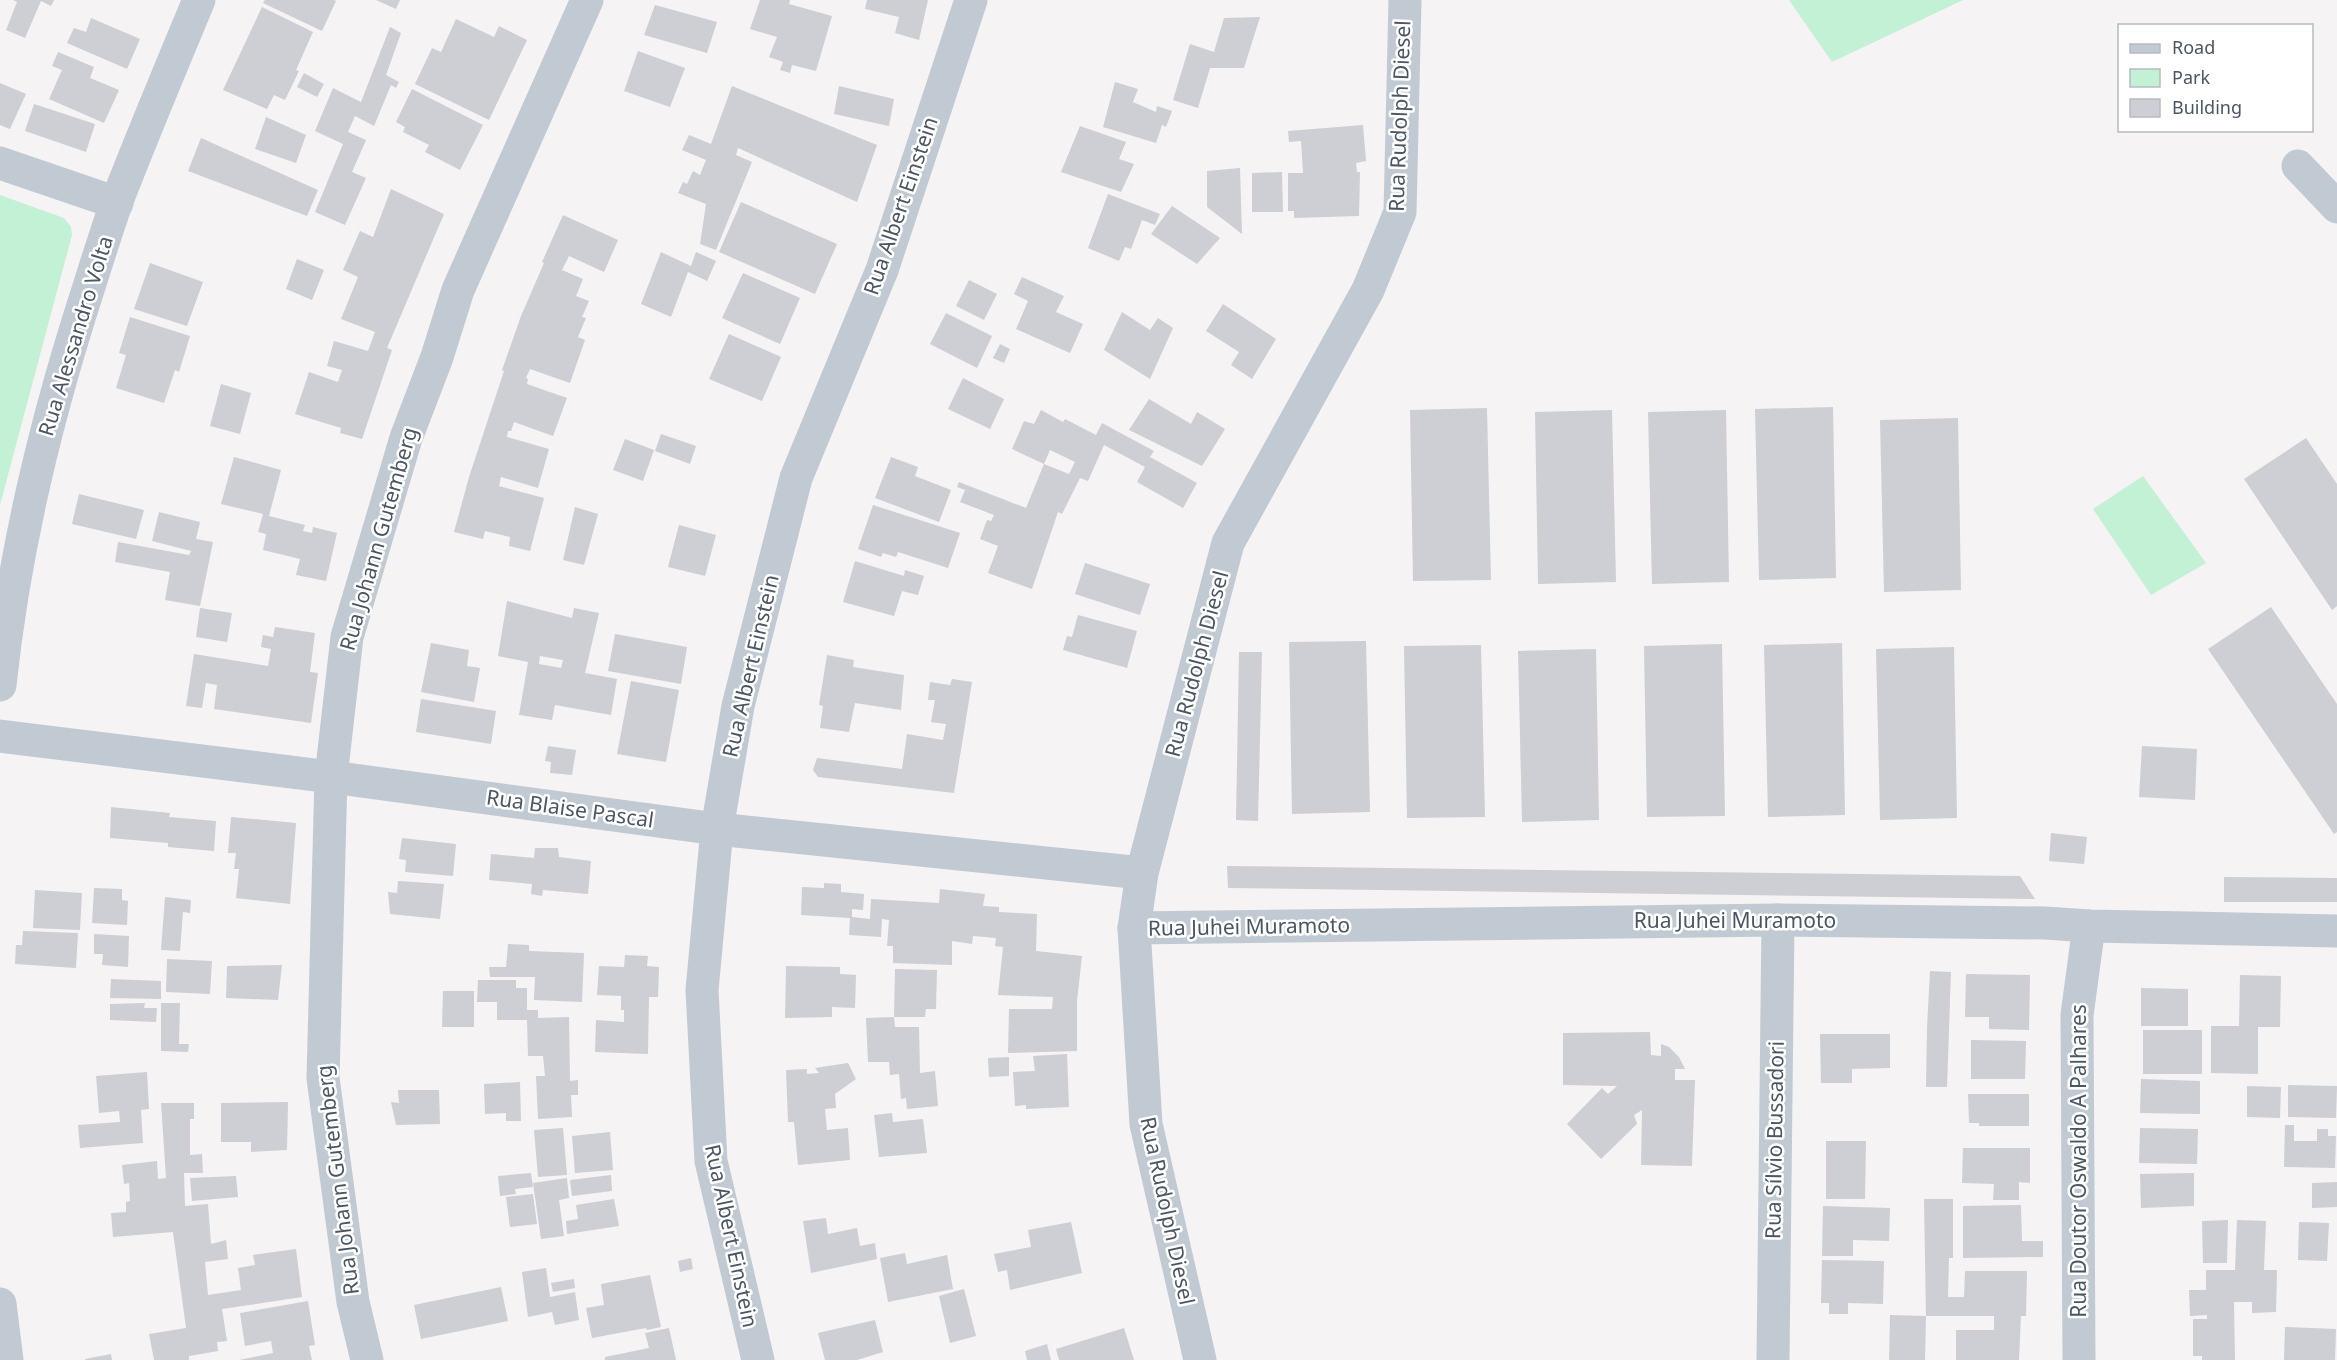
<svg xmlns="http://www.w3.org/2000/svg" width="2337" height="1360" font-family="'Noto Sans',sans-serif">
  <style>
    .green { fill: #c3f1d5 }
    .building { fill: #cdcfd5; fill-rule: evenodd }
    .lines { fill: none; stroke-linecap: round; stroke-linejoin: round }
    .minor { stroke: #c1cad2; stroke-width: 33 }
    .labels { text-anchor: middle; stroke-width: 5; stroke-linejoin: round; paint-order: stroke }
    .street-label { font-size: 21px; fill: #4a5661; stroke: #fff }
  </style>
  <rect width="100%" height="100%" fill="#f5f3f3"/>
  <g class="green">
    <path d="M1789 0H1963L1832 62Z"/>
    <path d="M0 195 64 218 71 227 72 235 0 505Z"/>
    <path d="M2143 476 2206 563 2151 595 2093 509Z"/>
  </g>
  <g class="building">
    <path d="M13 0H54L51 6 41 1 25 38 6 30 17 2Z"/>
    <path d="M265 0H334L336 1 322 31 263 3Z"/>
    <path d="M376 0H400L396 9Z"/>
    <path d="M760 0H790L789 4 832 16 816 71 792 65 790 73 780 70 783 62 769 57 777 37 750 29Z"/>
    <path d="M867 0H928L919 40 895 33 899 17 865 9Z"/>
    <path d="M655 5 717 22 707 53 644 35Z"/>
    <path d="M262 7 313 32 296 70 299 71 285 100 274 95 267 109 223 90Z"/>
    <path d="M1260 17 1244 68H1210L1198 108 1173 100 1190 44 1214 52 1224 18Z"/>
    <path d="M91 18 140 39 127 69 67 43 74 28 86 32Z"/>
    <path d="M456 19 494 37 499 26 527 40 489 120 415 84 432 48 441 52Z"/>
    <path d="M390 27 401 33 386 75 399 82 396 88 391 85 374 126 355 116 348 132 366 140 352 172 366 178 345 225 315 212 343 144 315 131 333 88 361 102Z"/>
    <path d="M638 51 685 68 670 107 624 91Z"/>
    <path d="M58 52 94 67 90 78 119 90 104 123 49 99 62 70 52 66Z"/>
    <path d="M304 73 324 84 317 97 297 87Z"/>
    <path d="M1115 82 1138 89 1133 102 1156 112 1157 106 1172 111 1166 127 1162 125 1156 143 1103 127Z"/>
    <path d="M0 83 26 94 10 129 0 125Z"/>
    <path d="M732 86 877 145 857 202 738 148 736 155 752 162 716 250 700 244 706 204 678 193 683 182 687 184 693 171 700 175 706 160 682 150 689 135 711 144Z"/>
    <path d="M839 86 894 99 889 126 834 114Z"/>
    <path d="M412 89 483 125 460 170 425 152 429 145 403 132 405 127 396 122Z"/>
    <path d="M34 104 95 124 86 152 25 131Z"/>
    <path d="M266 117 306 135 296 163 255 149Z"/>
    <path d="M1363 125 1366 161 1356 163 1357 172H1360L1359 216 1294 218V211H1288V173H1303L1301 141 1289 142 1288 131Z"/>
    <path d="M1080 126 1126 142 1119 159 1134 164 1121 192 1061 172Z"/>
    <path d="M201 138 318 190 307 216 188 171Z"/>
    <path d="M1240 168 1242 234 1207 207V171Z"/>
    <path d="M1282 172 1283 212H1252V173Z"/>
    <path d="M391 189 444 214 387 348 392 350 362 439 340 433 341 428 295 414 309 372 338 382 342 370 327 366 334 341 368 351 375 332 341 319 358 277 343 270 360 231 373 237Z"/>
    <path d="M1108 194 1160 214 1155 225 1142 220 1131 249 1125 247 1119 261 1088 248Z"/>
    <path d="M741 202 837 244 815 294 719 252Z"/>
    <path d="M1172 206 1220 238 1197 264 1151 234Z"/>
    <path d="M563 215 618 240 604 272 569 256 562 270 583 279 576 296 589 301 582 317 586 318 578 337 585 340 570 383 530 369 526 378 528 379 527 384 567 398 553 436 514 422 511 431H508L507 437 549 449 538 488 501 477 499 486 544 498 530 551 509 546 510 537 485 531 483 539 454 532 469 477 504 371 502 370 521 316 544 263 542 262Z"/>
    <path d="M661 252 691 266 696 252 716 261 707 281 688 272 671 317 641 304Z"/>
    <path d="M297 259 324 270 312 300 286 289Z"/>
    <path d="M150 263 203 282 187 326 134 309Z"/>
    <path d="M743 273 800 298 780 344 722 318Z"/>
    <path d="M1022 277 1064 296 1056 312 1083 324 1070 353 1016 329 1028 301 1014 294Z"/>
    <path d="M969 280 997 294 984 320 956 306Z"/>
    <path d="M1223 304 1276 339 1252 379 1231 365 1239 352 1206 331Z"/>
    <path d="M1122 312 1150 330 1158 318 1173 328 1150 379 1104 350Z"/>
    <path d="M946 313 992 336 977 368 930 344Z"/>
    <path d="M130 317 190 336 179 372 175 370 164 403 116 388 126 355 119 353Z"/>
    <path d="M729 334 781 357 762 401 709 379Z"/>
    <path d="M1000 344 1010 349 1004 363 993 358Z"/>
    <path d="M963 378 1004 399 990 429 948 409Z"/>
    <path d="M221 384 251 393 240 434 210 426Z"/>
    <path d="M1149 399 1191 424 1197 412 1225 429 1202 466 1129 430Z"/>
    <path d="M1833 407 1836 578 1759 580 1755 409Z"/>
    <path d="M1487 408 1491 580 1413 581 1410 410Z"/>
    <path d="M1041 410 1063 422 1065 419 1096 435 1102 423 1154 451 1150 457 1197 483 1183 508 1137 482 1145 467 1104 445 1088 481 1080 478 1062 514 1058 512 1032 589 988 573 998 546 980 539 987 520 991 521 994 515 960 502 965 490 957 487 959 482 1026 508 1044 464 1069 474 1075 462 1050 450 1044 464 1012 449 1024 421 1034 424Z"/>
    <path d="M1612 410 1616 582 1538 584 1535 412Z"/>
    <path d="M1726 410 1729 582 1652 584 1648 412Z"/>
    <path d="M1958 418 1961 590 1884 592 1880 420Z"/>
    <path d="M661 434 696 446 690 464 655 451Z"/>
    <path d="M2306 438 2337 484V606L2332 610 2244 479Z"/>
    <path d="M625 439 654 450 643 481 613 470Z"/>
    <path d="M234 457 281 470 269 516 305 525 303 531 312 533 313 527 337 533 326 581 296 575 300 559 263 550 266 534 258 532 263 514 221 504Z"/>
    <path d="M891 457 918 467 915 476 951 490 939 522 875 498Z"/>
    <path d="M79 494 144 510 136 539 72 524Z"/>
    <path d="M873 505 960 533 948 568 898 552 896 557 883 553 881 557 858 549Z"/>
    <path d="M575 507 598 514 584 565 563 560Z"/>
    <path d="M159 512 200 522 196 539 213 542 200 606 165 600 170 572 115 562 118 542 189 555 191 551 152 541Z"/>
    <path d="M679 525 716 535 705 576 668 567Z"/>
    <path d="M855 561 904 576 905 570 924 576 918 595 902 591 894 616 843 602Z"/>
    <path d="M1085 563 1150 584 1140 615 1075 594Z"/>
    <path d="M507 601 572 618 574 608 599 613 585 673 617 679 611 715 555 705 552 720 519 715 528 662 498 656ZM540 656 563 660 561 668 539 664Z"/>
    <path d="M2271 607 2337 704V832L2334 834 2208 649Z"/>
    <path d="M200 608 232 613 227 642 196 637Z"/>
    <path d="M1078 615 1137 631 1127 668 1063 650 1067 636 1072 637Z"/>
    <path d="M275 627 315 633 310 672 318 673 311 723 214 709 217 685 206 683 202 708 186 706 194 654 268 666 271 649 261 647 263 635 273 637Z"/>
    <path d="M615 634 687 647 681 684 608 671Z"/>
    <path d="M1366 641 1370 812 1292 814 1289 642Z"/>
    <path d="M431 643 469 650 467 666 480 668 474 702 421 692Z"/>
    <path d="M1842 643 1845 815 1768 817 1764 645Z"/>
    <path d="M1722 644 1725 816 1647 817 1644 646Z"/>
    <path d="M1481 645 1485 817 1407 818 1404 646Z"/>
    <path d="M1954 647 1957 818 1880 820 1876 649Z"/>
    <path d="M1596 649 1599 820 1522 822 1518 651Z"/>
    <path d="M1239 652H1262L1258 821 1236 820Z"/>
    <path d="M827 655 854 660 853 667 904 675 901 710 855 703 849 732 820 728 823 706 819 705Z"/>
    <path d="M952 679 972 682 954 793 818 777 813 770 817 758 902 769 907 734 943 740 946 724 931 722 935 700H928L930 682 950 685Z"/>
    <path d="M631 681 679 690 666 762 617 754Z"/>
    <path d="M421 699 496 711 491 744 416 732Z"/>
    <path d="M548 746 576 750 572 775 550 773 551 762 545 761Z"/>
    <path d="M2142 746 2197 749 2195 800 2139 797Z"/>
    <path d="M111 807 170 813 169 817 216 821 214 851 168 847V843L110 838Z"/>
    <path d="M231 817 296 823 290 904 236 898 239 869H234L236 853H228Z"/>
    <path d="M2051 833 2087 837 2084 864 2049 861Z"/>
    <path d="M402 838 456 844 453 876 405 872 406 860 399 859Z"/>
    <path d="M535 848H558L559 857 591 861 588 894 543 890 542 896 531 894 532 884 489 880 491 854 534 858Z"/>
    <path d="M1227 866 2020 876 2035 899 1228 888Z"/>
    <path d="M2224 877 2337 878V902H2224Z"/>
    <path d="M398 881 444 884 440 919 390 914 388 892 397 893Z"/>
    <path d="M824 883 841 884V892L864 894 863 910 852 909V917L870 919 871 899 939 903 940 889 985 894 983 906 999 907V912L1037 914 1036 951 1082 956 1077 1001V1051L1008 1053 1009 1009H1052L1053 997 998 995 1003 947 995 946 996 938 973 936 972 944 952 941V965L893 963V946H887L889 920 882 919 881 937 849 935 850 918 801 915 802 887 824 888Z"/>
    <path d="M94 888 122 889V900L128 901 127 925 92 923Z"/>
    <path d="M35 890 82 893 80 930 33 928Z"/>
    <path d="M165 897 191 900 190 913 183 912 180 951 161 950Z"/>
    <path d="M23 931 78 933 76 968 15 964 16 945H22Z"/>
    <path d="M94 934 129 936 128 967 102 965 103 954H94Z"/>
    <path d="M508 944 529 945V951L584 953 582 1002 534 1000 535 977H490L489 967H506Z"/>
    <path d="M625 955 648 956 647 966 659 967 658 997H649L648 1054 595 1052 596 1020 624 1022V1010H621V996L597 995 599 966 624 967Z"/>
    <path d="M167 959 212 961 210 994 166 992Z"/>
    <path d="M282 965 278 1000 226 998 227 966Z"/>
    <path d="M786 966 840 967V974L856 975 855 1008 832 1007V1017L785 1018Z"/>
    <path d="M895 969 937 970 936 1009H926L925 1017H894Z"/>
    <path d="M1930 971 1951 972 1947 1087H1926L1927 1028Z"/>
    <path d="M1966 974 2030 975 2029 1030 1989 1029V1017H1965Z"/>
    <path d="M2240 975 2281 976 2280 1027H2258V1074L2211 1073V1026H2239Z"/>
    <path d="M111 979 161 981V999L110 998Z"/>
    <path d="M478 980H516V988H527V1010H538V1018L569 1017 570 1081 578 1080V1095H571L572 1117 538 1119 536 1076H545L543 1056H528L527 1020H497V1002H477Z"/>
    <path d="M2141 988 2188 989V1026H2141Z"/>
    <path d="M443 991H474V1027H442Z"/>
    <path d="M145 1003 144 1008H157L156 1022 110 1020V1004Z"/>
    <path d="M161 1003H180L179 1044H189L188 1052 161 1051Z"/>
    <path d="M894 1017 895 1027H919L920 1073 935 1071 938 1106 907 1109 906 1098 901 1099 899 1074 890 1075 889 1062H868L866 1018Z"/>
    <rect x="2143" y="1030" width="59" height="44"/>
    <path d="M1650 1032 1651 1055 1661 1056V1044L1669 1047 1679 1057 1685 1069H1675V1080H1695L1692 1166 1641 1165 1642 1110 1634 1115 1637 1124 1601 1159 1567 1124 1602 1088 1608 1094 1617 1086 1563 1085V1033Z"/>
    <path d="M1820 1034H1890V1068L1852 1069V1083H1821Z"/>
    <path d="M1971 1040 2026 1041 2025 1079H1971Z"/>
    <path d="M1067 1054 1069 1107 1026 1109V1105L1015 1106 1013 1072 1035 1071 1033 1056Z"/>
    <path d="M1009 1057V1076L989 1077 988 1058Z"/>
    <path d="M848 1063 856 1079 835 1094 836 1108 825 1109 827 1130 848 1128 850 1160 798 1165 794 1122H788L786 1070 807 1069V1074L819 1073 815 1068Z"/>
    <path d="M147 1072 149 1109 141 1110 143 1143 80 1148 78 1125 120 1122 119 1111 99 1113 96 1076Z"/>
    <path d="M2141 1079 2200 1081V1114L2140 1113Z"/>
    <path d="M520 1082 521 1121H506V1113L485 1114 484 1084Z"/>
    <path d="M2288 1085 2337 1086 2336 1118 2288 1117Z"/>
    <path d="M2247 1086 2281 1087 2280 1118 2247 1117Z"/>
    <path d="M398 1090H439L440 1124 396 1125 391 1102 399 1103Z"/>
    <path d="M1968 1094H2029V1126H1979V1123H1969Z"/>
    <path d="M288 1102 287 1150 251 1152V1142H221V1103Z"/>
    <path d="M161 1103H194V1119H190V1155L202 1154 203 1173H184L185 1206 208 1204 211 1244 226 1240 228 1259 205 1262 208 1295 241 1290 238 1268 255 1265 253 1255 296 1249 302 1297 222 1309 227 1341 217 1342 218 1351 189 1356V1360H154L149 1334 186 1328 173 1232 113 1237 111 1213 126 1212V1202L130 1201 129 1183 124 1184 122 1165 157 1161 158 1179 166 1178Z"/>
    <path d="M892 1113 893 1122 923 1119 927 1153 879 1157 874 1115Z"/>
    <path d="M2285 1125H2294V1141H2317V1129H2328V1136H2336L2335 1168 2284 1167Z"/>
    <path d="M563 1128 567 1175 538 1177 534 1130Z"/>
    <path d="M2140 1128 2198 1129 2197 1164 2139 1163Z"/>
    <path d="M610 1132 613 1170 575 1173 572 1136Z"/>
    <path d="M1826 1141H1866L1865 1199H1826Z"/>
    <path d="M1963 1148H2030V1183L2019 1182V1200H1993L1994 1184 1962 1183Z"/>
    <path d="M531 1173 533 1187 515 1189 516 1194 500 1196 498 1176Z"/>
    <path d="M2194 1173V1206L2141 1208 2140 1174Z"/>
    <path d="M611 1175 612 1191 572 1196 570 1180Z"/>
    <path d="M236 1176 238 1197 192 1201 190 1178Z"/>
    <path d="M567 1178 569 1198 559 1200 564 1236 541 1239 533 1183Z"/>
    <path d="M2337 1182V1207L2312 1208V1183Z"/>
    <path d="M533 1194 537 1224 510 1227 506 1197Z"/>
    <path d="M614 1199 619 1226 567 1234 566 1221 578 1219 576 1205Z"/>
    <path d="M1924 1199H1953V1258H1949L1948 1297H1964L1965 1271H2027L2026 1316H2021L2019 1360H1956V1330H1994V1316H1926L1925 1360H1889L1890 1315 1926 1316Z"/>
    <path d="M2021 1205 2022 1241H2043V1257L1963 1258V1206Z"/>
    <path d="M1823 1206 1890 1208 1889 1241 1853 1240V1256H1822Z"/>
    <path d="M826 1218 828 1234 857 1228 860 1246 875 1243 877 1259 811 1273 803 1221Z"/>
    <path d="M2228 1220 2227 1263H2203L2202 1221Z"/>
    <path d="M2237 1220 2266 1221 2264 1270H2277L2276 1312 2252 1313V1302H2234L2235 1360H2202V1356H2193V1319H2207V1315L2190 1316 2189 1290H2206V1270H2235Z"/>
    <path d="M1071 1222 1082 1273 1010 1290 1007 1270 998 1272 994 1254 1031 1247 1028 1230Z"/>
    <path d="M2299 1222 2329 1223 2327 1261 2298 1260Z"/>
    <path d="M905 1253 907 1264 947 1255 953 1289 888 1302 880 1258Z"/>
    <path d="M691 1258 693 1269 680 1272 678 1261Z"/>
    <path d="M1822 1260 1884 1261 1883 1304 1848 1303V1314H1829V1303H1821Z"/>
    <path d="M546 1268 550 1297 575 1292 579 1320 555 1325 552 1312 528 1317 522 1272Z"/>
    <path d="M650 1275 661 1327 647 1330 646 1328 592 1338 586 1308 604 1305 601 1284Z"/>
    <path d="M574 1279 575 1288 553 1292 551 1283Z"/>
    <path d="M501 1287 508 1321 421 1339 414 1305Z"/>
    <path d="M964 1289 976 1336 950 1343 939 1296Z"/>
    <path d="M308 1301 315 1345 309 1346 312 1360H239L273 1353 271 1341 245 1346 240 1313Z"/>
    <path d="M875 1320 883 1352 857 1360H825L818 1333Z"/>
    <path d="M2285 1327 2336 1329 2335 1360H2284Z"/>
    <path d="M669 1328 676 1360H605V1357L649 1348 645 1333Z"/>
    <path d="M1124 1328 1134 1360H1059L1056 1349Z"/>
    <path d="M1047 1344 1051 1360H1027L1025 1351Z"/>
    <path d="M111 1354 112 1360H85V1359Z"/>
  </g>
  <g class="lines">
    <g class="minor">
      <path d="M0 163 117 203"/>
      <path d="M2298 166 2337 207"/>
      <path d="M0 685C14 552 45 423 86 296 96 265 106 232 117 201 143 134 171 67 199 0"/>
      <path d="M0 736 331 777 717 829 1142 873"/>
      <path d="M1134 928 1778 920 2045 923 2089 926 2337 931"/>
      <path d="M0 1304 7 1360"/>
      <path d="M367 1360 353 1302 323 1078 331 777 347 637 406 438 437 357 458 290 587 0"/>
      <path d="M758 1360 711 1161 702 990 717 829 738 706 796 478 882 270 971 0"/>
      <path d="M1200 1360 1146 1124 1134 928 1142 873 1228 543 1368 290 1400 212 1405 0"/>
      <path d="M1773 1360 1778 920"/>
      <path d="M2079 1360 2077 1015 2089 926"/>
    </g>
  </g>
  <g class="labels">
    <g class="street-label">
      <text transform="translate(1400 116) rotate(-88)" y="7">Rua Rudolph Diesel</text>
      <text transform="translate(901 206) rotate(-71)" y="7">Rua Albert Einstein</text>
      <text transform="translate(76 336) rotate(-73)" y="7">Rua Alessandro Volta</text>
      <text transform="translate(379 539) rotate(-74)" y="7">Rua Johann Gutemberg</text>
      <text transform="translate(1197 664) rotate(-75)" y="7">Rua Rudolph Diesel</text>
      <text transform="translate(751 666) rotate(-77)" y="7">Rua Albert Einstein</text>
      <text transform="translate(570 809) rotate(8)" y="7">Rua Blaise Pascal</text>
      <text x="1735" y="928">Rua Juhei Muramoto</text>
      <text transform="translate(1249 927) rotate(-1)" y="7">Rua Juhei Muramoto</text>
      <text transform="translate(1775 1140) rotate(-89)" y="7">Rua Sílvio Bussadori</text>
      <text transform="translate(2079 1161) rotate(-90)" y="7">Rua Doutor Oswaldo A Palhares</text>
      <text transform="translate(338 1180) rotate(-97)" y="7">Rua Johann Gutemberg</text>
      <text transform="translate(1167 1211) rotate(78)" y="7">Rua Rudolph Diesel</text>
      <text transform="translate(731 1236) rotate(78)" y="7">Rua Albert Einstein</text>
    </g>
  </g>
  <rect x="2118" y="24" width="195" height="108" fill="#ffffff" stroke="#b7bbc0" stroke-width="1.5"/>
  <rect x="2130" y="44" width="30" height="9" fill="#c1cad2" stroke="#b7bbc0" stroke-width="1.5"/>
  <text x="2172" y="54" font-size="18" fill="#4a5661">Road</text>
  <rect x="2130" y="69" width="30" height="18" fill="#c3f1d5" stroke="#b7bbc0" stroke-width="1.5"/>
  <text x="2172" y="84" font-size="18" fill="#4a5661">Park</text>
  <rect x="2130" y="99" width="30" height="18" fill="#cdcfd5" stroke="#b7bbc0" stroke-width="1.5"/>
  <text x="2172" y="114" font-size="18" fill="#4a5661">Building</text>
</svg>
